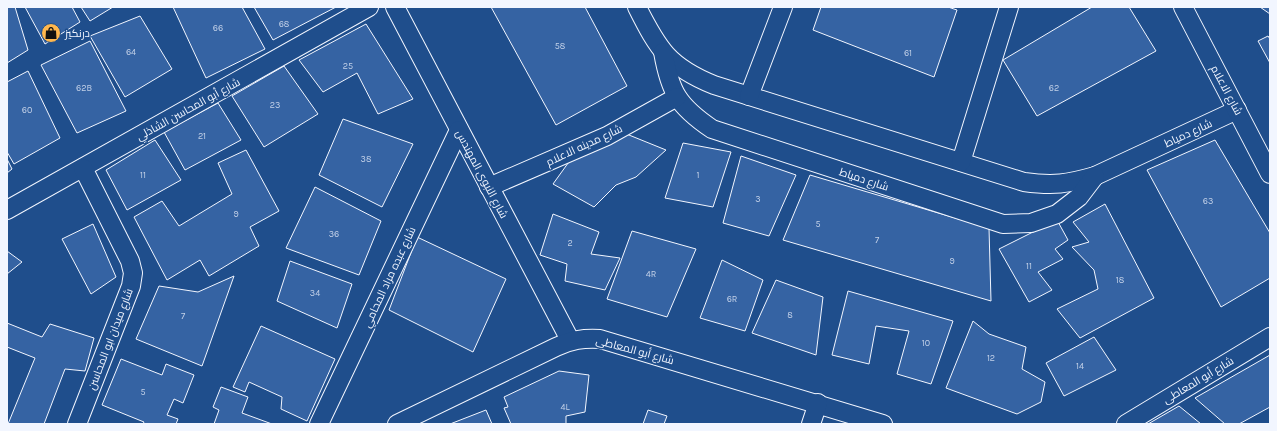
<svg xmlns="http://www.w3.org/2000/svg" width="1277" height="431" font-family="Karla,Cairo,sans-serif">
  <style>
    .building { fill: #3563a3; stroke: #f2f6ff }
    .lines { fill: none; stroke-linecap: round; stroke-linejoin: round }
    .minor-casing { stroke: #f2f6ff; stroke-width: 20 }
    .minor { stroke: #1f4e8c; stroke-width: 18 }
    .labels { text-anchor: middle; stroke-width: 3; stroke-linejoin: round; paint-order: stroke }
    .number-label { font-size: 9px; fill: #c3d1e8 }
    .poi-label { font-size: 11px; fill: #f2f6ff; stroke: #1f4e8c; text-anchor: start }
    .street-label { font-size: 11px; fill: #f2f6ff; stroke: #1f4e8c }
  </style>
  <rect width="100%" height="100%" fill="#1f4e8c"/>
  <g class="building">
    <path d="M7 7H15L28 50 7 63Z"/>
    <path d="M25 7H72L80 22 45 44Z"/>
    <path d="M81 7H113L90 21Z"/>
    <path d="M173 7H242L265 49 206 78Z"/>
    <path d="M254 7H336L273 40Z"/>
    <path d="M491 7H585L627 86 556 125Z"/>
    <path d="M821 7H948L957 10 934 77 813 30Z"/>
    <path d="M1092 7H1129L1156 51 1037 116 1003 60Z"/>
    <path d="M1260 7H1270V14Z"/>
    <path d="M140 16 172 69 125 97 90 36Z"/>
    <path d="M366 24 413 99 378 114 357 73 323 92 299 60Z"/>
    <path d="M1268 36 1270 39V63L1258 41Z"/>
    <path d="M90 41 126 111 77 133 41 65Z"/>
    <path d="M284 66 318 114 264 147 232 96Z"/>
    <path d="M28 71 60 138 14 164 7 152V82Z"/>
    <path d="M218 103 241 140 185 170 164 132Z"/>
    <path d="M343 119 413 144 382 207 319 175Z"/>
    <path d="M624 133 666 150 636 177 616 185 594 207 553 184 571 159Z"/>
    <path d="M155 140 181 180 127 210 106 170Z"/>
    <path d="M1215 140 1270 233V278L1221 307 1147 170Z"/>
    <path d="M683 143 731 152 713 207 665 198Z"/>
    <path d="M246 150 279 211 250 227 259 246 209 276 200 260 167 280 134 217 162 201 179 226 232 194 218 163Z"/>
    <path d="M741 156 796 175 769 236 723 223Z"/>
    <path d="M7 159 12 169 7 173Z"/>
    <path d="M810 175 989 228 991 301 783 240Z"/>
    <path d="M315 187 381 221 359 275 286 248Z"/>
    <path d="M1105 204 1154 298 1080 338 1057 309 1098 289 1094 270 1072 247 1089 242 1073 222Z"/>
    <path d="M553 214 599 232 591 254 620 258 605 290 565 281 567 264 540 255Z"/>
    <path d="M1057 220 1068 240 1055 249 1063 259 1038 272 1052 290 1029 302 999 249Z"/>
    <path d="M93 224 116 277 91 294 62 239Z"/>
    <path d="M632 231 696 249 667 317 607 299Z"/>
    <path d="M417 237 506 279 473 352 389 310Z"/>
    <path d="M7 251 22 262 7 274Z"/>
    <path d="M722 260 763 280 745 331 700 318Z"/>
    <path d="M290 261 352 284 337 328 277 301Z"/>
    <path d="M234 276 202 366 136 339 159 286 198 292Z"/>
    <path d="M776 280 823 297 816 355 752 333Z"/>
    <path d="M848 291 953 321 931 384 897 374 909 331 876 326 869 364 832 355Z"/>
    <path d="M973 321 989 334 1026 347 1022 369 1045 382 1041 402 1017 414 946 388Z"/>
    <path d="M7 323 42 337 50 324 94 338 85 371 65 369 44 424H8L35 358 7 347Z"/>
    <path d="M261 326 335 359 307 421 281 409 282 397 249 382 245 392 233 387Z"/>
    <path d="M1094 337 1116 370 1064 396 1046 363Z"/>
    <path d="M1270 355V407L1239 424H1225L1195 398Z"/>
    <path d="M121 359 162 375 166 364 194 375 183 403 174 399 167 415 178 419 176 424H143L144 422 102 405Z"/>
    <path d="M559 371 589 375 585 412 566 416V424H511L504 408 508 407 504 397Z"/>
    <path d="M221 387 248 397 242 413 272 424H214L219 410 213 407Z"/>
    <path d="M1179 406 1201 424H1148Z"/>
    <path d="M486 410 492 424H450Z"/>
    <path d="M648 410 667 416 664 424H643Z"/>
  </g>
  <g class="lines">
    <g class="minor-casing">
      <g id="minor">
        <path d="M395 7 570 340"/>
        <path d="M637 7C658 49 669 67 714 85L1024 182C1054 186 1067 184 1095 176L1237 110"/>
        <path d="M1183 7 1270 174"/>
        <path d="M663 52C670 92 678 106 712 129L1003 224 1031 223 1057 214 1079 197 1095 176"/>
        <path d="M749 96 783 7"/>
        <path d="M961 162 1009 7"/>
        <path d="M489 187 607 136 677 97"/>
        <path d="M7 210 369 7"/>
        <path d="M77 424 131 286 133 273 130 261 83 168"/>
        <path d="M319 424 459 130"/>
        <path d="M397 424 556 347C571 340 583 338 600 339L883 424"/>
        <path d="M811 424 818 403"/>
        <path d="M1126 424 1270 337"/>
      </g>
    </g>
    <use href="#minor" class="minor"/>
  </g>
  <defs>
    <g id="shop-disc" transform="scale(1)"><circle r="9.5" fill="#ffb74d" stroke="#1f4e8c"/><path d="M-5-2.5h2.3a2.7 3.5 0 0 1 5.4 0H5L5.5 6h-11ZM-1.5-2.5h3a1.5 2.3 0 0 0-3 0Z" fill="#111"/></g>
  </defs>
  <g fill-rule="evenodd">
    <use href="#shop-disc" x="51" y="33"/>
  </g>
  <g class="labels">
    <g class="number-label">
      <text x="284" y="27">68</text>
      <text x="218" y="31">66</text>
      <text x="560" y="49">58</text>
      <text x="131" y="55">64</text>
      <text x="908" y="56">61</text>
      <text x="348" y="69">25</text>
      <text x="84" y="91">62B</text>
      <text x="1054" y="91">62</text>
      <text x="275" y="108">23</text>
      <text x="27" y="113">60</text>
      <text x="202" y="139">21</text>
      <text x="366" y="162">38</text>
      <text x="143" y="178">11</text>
      <text x="698" y="178">1</text>
      <text x="758" y="202">3</text>
      <text x="1208" y="204">63</text>
      <text x="236" y="217">9</text>
      <text x="818" y="227">5</text>
      <text x="334" y="237">36</text>
      <text x="877" y="243">7</text>
      <text x="570" y="246">2</text>
      <text x="952" y="264">9</text>
      <text x="1029" y="269">11</text>
      <text x="651" y="277">4R</text>
      <text x="1120" y="283">18</text>
      <text x="315" y="296">34</text>
      <text x="732" y="302">6R</text>
      <text x="790" y="318">8</text>
      <text x="183" y="319">7</text>
      <text x="926" y="346">10</text>
      <text x="991" y="361">12</text>
      <text x="1080" y="369">14</text>
      <text x="143" y="395">5</text>
      <text x="565" y="410">4L</text>
    </g>
    <g class="poi-label">
      <text x="65" y="37">درنكيز</text>
    </g>
    <g class="street-label">
      <text transform="translate(1227 90) rotate(62)" y="4">شارع الاعلام</text>
      <text transform="translate(188 109) rotate(-29)" y="4">شارع أبو المحاسن الشاذلي</text>
      <text transform="translate(1188 133) rotate(-25)" y="4">شارع دمياط</text>
      <text transform="translate(584 145) rotate(-25)" y="4">شارع مدينه الاعلام</text>
      <text transform="translate(482 174) rotate(62)" y="4">شارع النبوى المهندس</text>
      <text transform="translate(864 179) rotate(18)" y="4">شارع دمياط</text>
      <text transform="translate(389 277) rotate(-65)" y="4">شارع عبده مراد المحامي</text>
      <text transform="translate(110 339) rotate(-69)" y="4">شارع ميدان ابو المحاسن</text>
      <text transform="translate(635 350) rotate(15)" y="4">شارع أبو المعاطى</text>
      <text transform="translate(1198 380) rotate(-31)" y="4">شارع أبو المعاطى</text>
    </g>
  </g>
  <rect width="1277" height="431" fill="none" stroke="#f2f6ff" stroke-width="16"/>
</svg>
